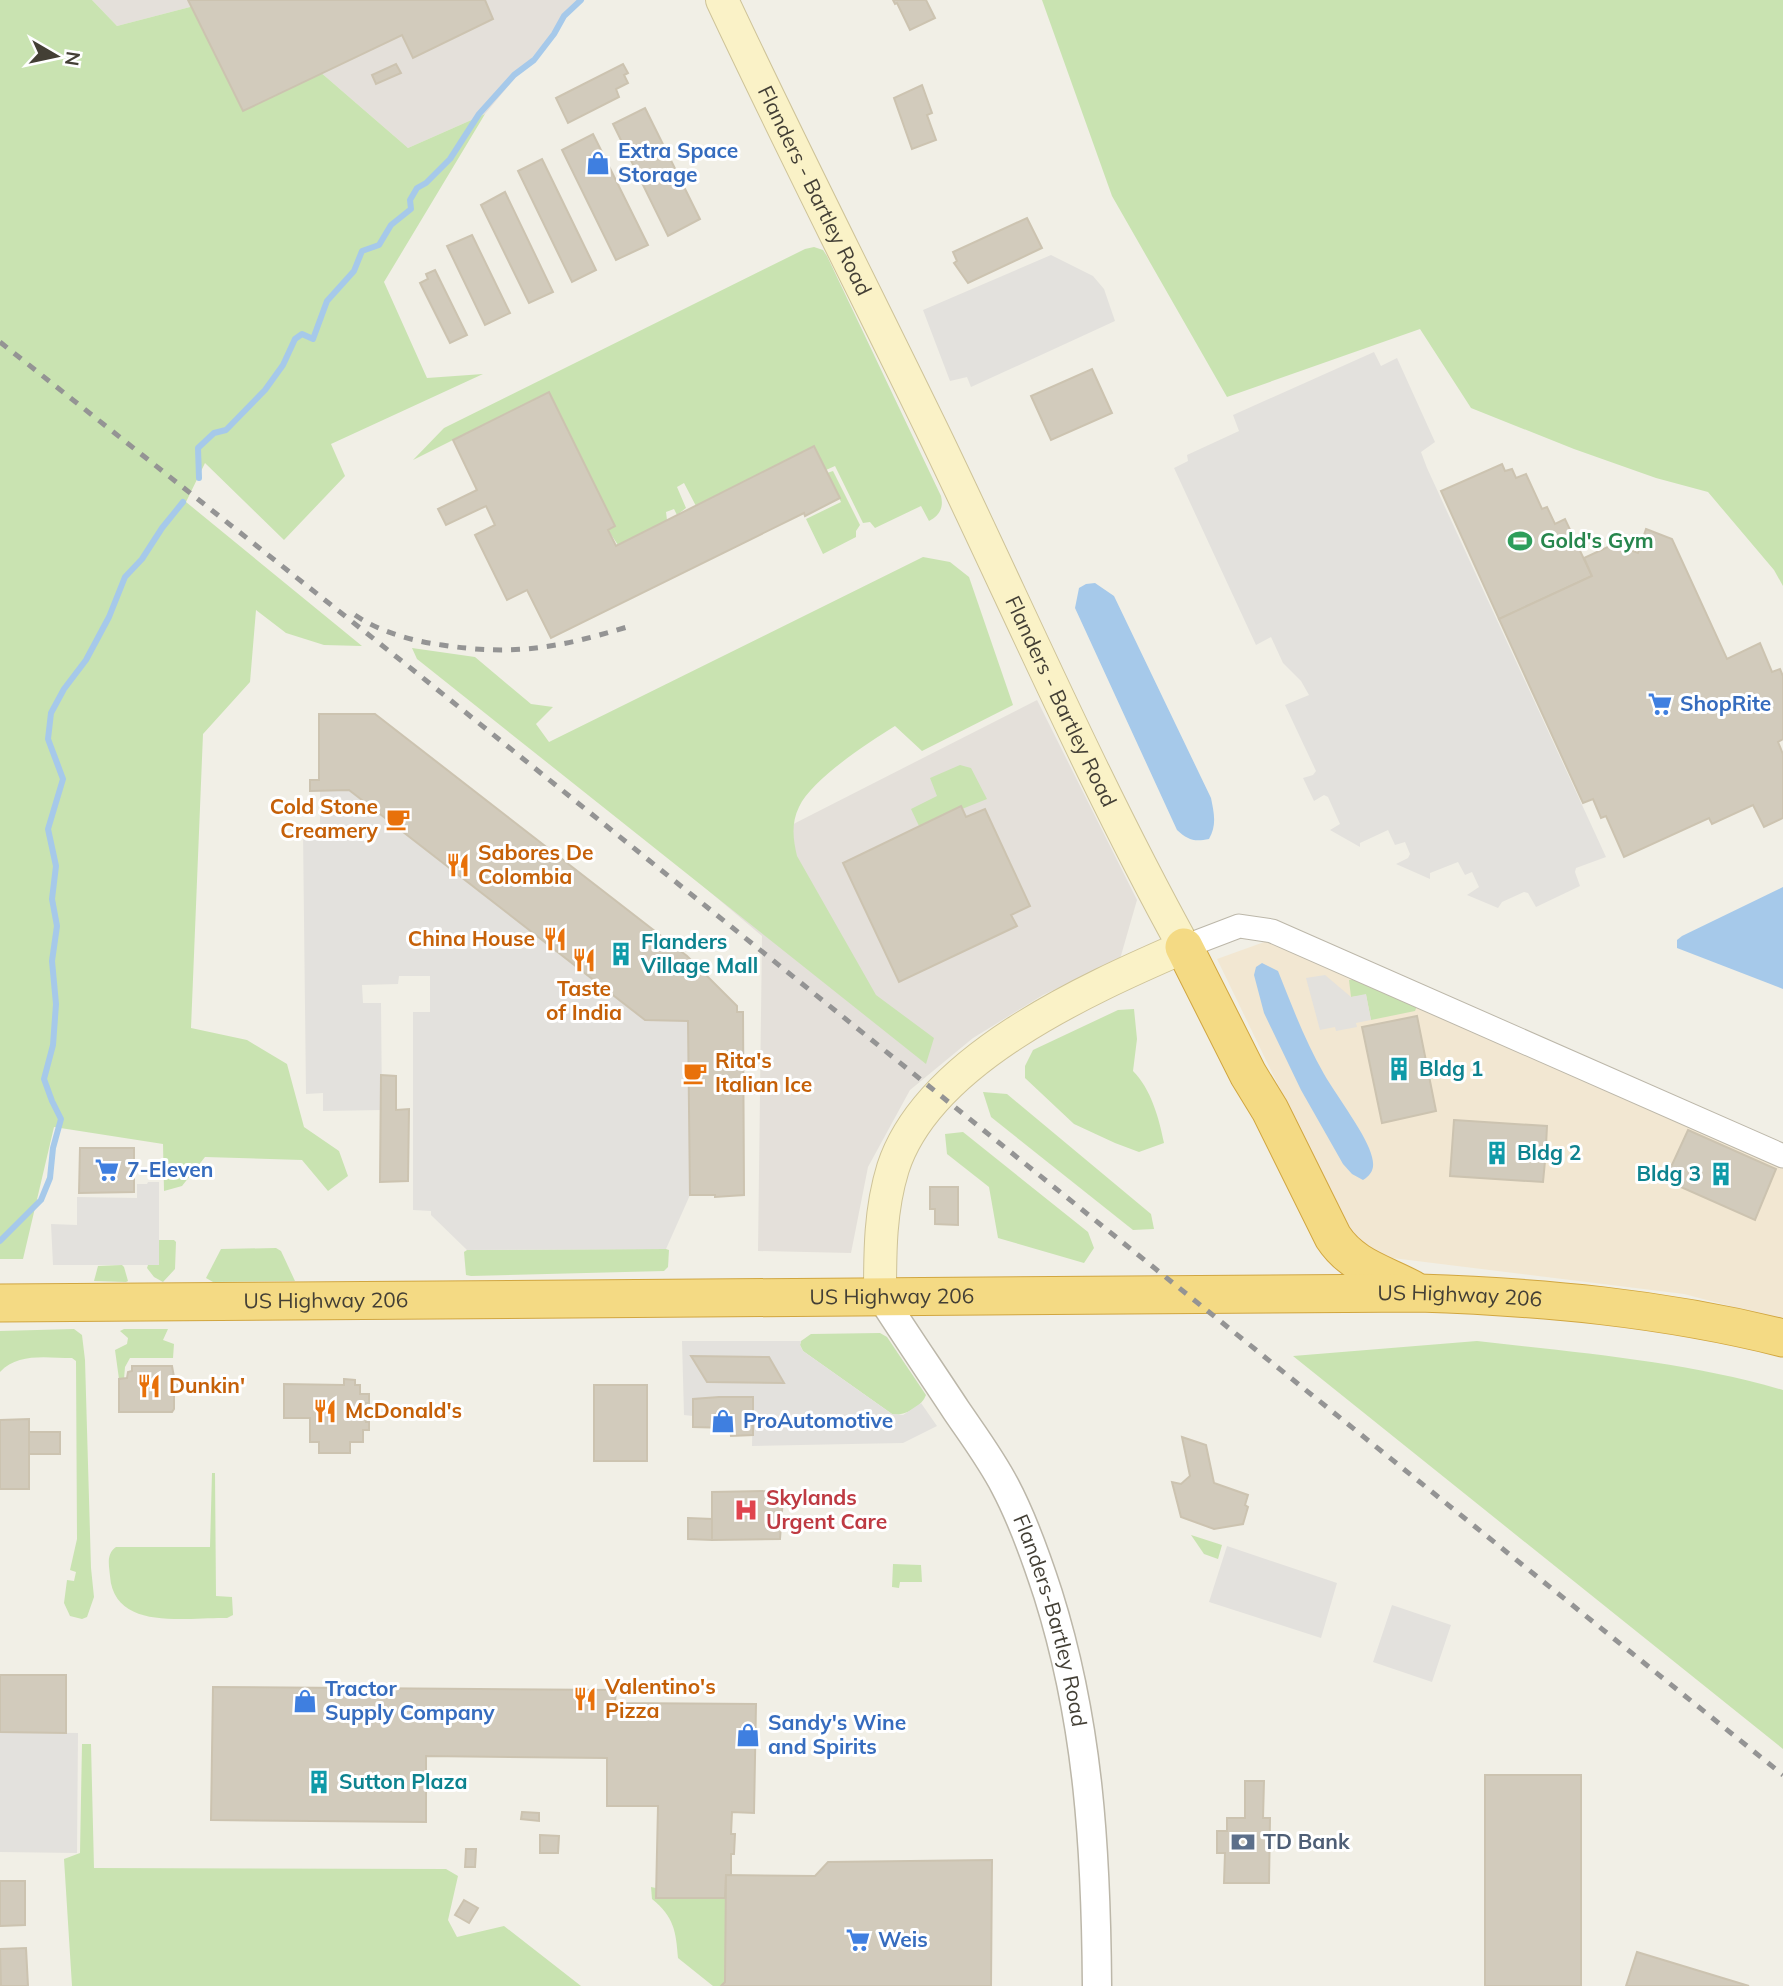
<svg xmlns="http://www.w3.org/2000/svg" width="1783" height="1986" font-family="Mulish,sans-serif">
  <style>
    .commercial { fill: #f2e7d2 }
    .industrial { fill: #e4e0da }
    .green { fill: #c9e3b1 }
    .parking { fill: #e3e1dd }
    .water { fill: #a6c9ea }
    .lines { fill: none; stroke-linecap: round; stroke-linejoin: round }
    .stream { stroke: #a6c9ea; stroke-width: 6 }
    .building { fill: #d2cbbc; stroke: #ccc3b0; stroke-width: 2 }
    .minor-casing { stroke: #bcb7a9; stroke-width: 25 }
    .tertiary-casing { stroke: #bcb7a9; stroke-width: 31 }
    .secondary-casing { stroke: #cec398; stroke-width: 34 }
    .trunk-casing { stroke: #d1a640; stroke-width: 39 }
    .minor { stroke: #fff; stroke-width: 23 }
    .tertiary { stroke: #fff; stroke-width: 28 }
    .secondary { stroke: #faf2c7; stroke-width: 32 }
    .trunk { stroke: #f4da84; stroke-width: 37 }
    .rail { stroke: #949494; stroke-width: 5; stroke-dasharray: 9 9; stroke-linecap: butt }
    .labels { text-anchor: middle; stroke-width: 6; stroke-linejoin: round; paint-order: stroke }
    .shop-label { font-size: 21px; font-weight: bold; fill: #366cbe; stroke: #fff; text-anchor: start }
    .street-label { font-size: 21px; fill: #433f35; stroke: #fff }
    .leisure-label { font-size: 21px; font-weight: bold; fill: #27864d; stroke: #fff; text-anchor: start }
    .food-label { font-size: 21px; font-weight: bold; fill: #c56008; stroke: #fff; text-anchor: start }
    .culture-label { font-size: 21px; font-weight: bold; fill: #0d838f; stroke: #fff; text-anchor: start }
    .health-label { font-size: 21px; font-weight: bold; fill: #be3a42; stroke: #fff; text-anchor: start }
    .service-label { font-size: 21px; font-weight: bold; fill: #4e5e75; stroke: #fff; text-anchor: start }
  </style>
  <rect width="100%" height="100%" fill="#f1efe6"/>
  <path class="commercial" d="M1267 941 1783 1168V1320L1684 1294 1360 1254 1217 959Z"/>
  <g class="industrial">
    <path d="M92 0H217L117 26Z"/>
    <path d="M237 0H580L485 114 408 148Z"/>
    <path d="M1037 700 1137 900 1120 959 1043 995 973 1038 910 1090 868 1167 851 1253 758 1251 762 936 691 876Z"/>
  </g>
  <g class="green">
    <path d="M0 0H92L117 26 217 0H237L408 148 485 114 384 282 427 378 483 374 331 444 345 476 284 540 205 463 186 502 362 646 324 645 286 633 256 610 250 682 203 734 191 1028 247 1040 287 1064 304 1127 339 1151 348 1176 328 1191 302 1160 205 1157 182 1186 164 1191 163 1144 54 1127 23 1259H0Z"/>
    <path d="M1042 0H1783V586L1774 570 1708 492 1656 478 1574 449 1471 408 1420 329 1227 397 1112 196Z"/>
    <path d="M814 247 823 250 827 256 941 496C944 508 939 516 929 521L921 506 875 528 870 522 863 523 835 466 826 470 814 446 696 506 684 483 677 487 686 508 677 515 674 509 666 512 667 520 618 545 608 530 615 526 549 392 413 460 444 428 805 249Z"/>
    <path d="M833 471 860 525 856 531V537L823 554 806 519 841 502 827 473Z"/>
    <path d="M923 557 950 562 969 577 1013 705 922 751 895 726C868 743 812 779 799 807 791 823 793 839 797 856L876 995 934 1038 926 1064 417 659 412 648 475 657 531 704 553 707 536 724 549 742Z"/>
    <path d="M960 765 971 768 987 799 962 809 961 806 919 826 911 809 937 796 930 778Z"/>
    <path d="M1356 979 1417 1006 1415 1011 1371 1020 1366 995 1351 997 1349 980Z"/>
    <path d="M1134 1009 1137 1039 1133 1071C1151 1089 1159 1118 1164 1143L1139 1152 1115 1143 1074 1124 1025 1078V1066L1033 1050 1118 1010Z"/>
    <path d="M983 1092 1007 1094 1151 1214 1154 1229 1133 1230 991 1117Z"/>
    <path d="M963 1132 1088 1232 1094 1248 1084 1263 998 1238 989 1187 947 1154 945 1134Z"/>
    <path d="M159 1240H174L176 1242 175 1269 163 1282 154 1277 147 1268 148 1265H159Z"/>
    <path d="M276 1248 281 1251 295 1281 213 1282 206 1278 221 1249Z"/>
    <path d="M666 1249 669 1250 668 1267 664 1271 471 1276 466 1275 464 1252 467 1250Z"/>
    <path d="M122 1265 124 1267 128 1281 126 1282 94 1281 98 1266Z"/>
    <path d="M74 1329 82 1335 85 1360 91 1568 94 1597 87 1617 82 1619 70 1616 64 1603 67 1580 74 1581 76 1572 70 1570 77 1539 76 1361 72 1358C48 1358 18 1352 0 1372V1331Z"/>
    <path d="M124 1329H168L163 1340 174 1344 173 1358H130L125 1367 124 1379H119L115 1350 127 1344 128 1338 120 1331Z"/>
    <path d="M880 1333 887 1337 926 1395C922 1406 904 1417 892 1414L803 1351 800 1345 801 1341 811 1334Z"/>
    <path d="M1477 1341C1580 1353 1684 1361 1783 1390V1749L1293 1356Z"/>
    <path d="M212 1473H215L216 1596 232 1597 233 1615 227 1618C188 1617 114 1632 110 1576 109 1565 106 1554 116 1547H210Z"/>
    <path d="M1191 1535 1222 1545 1218 1559 1204 1554Z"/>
    <path d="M893 1564 921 1565 922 1582H900L899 1588 892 1587Z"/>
    <path d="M82 1744H91L94 1868 446 1869 458 1876 448 1920 457 1937 504 1926 581 1986H72L64 1859 80 1853Z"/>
    <path d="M651 1887 656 1888 657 1898H725V1982L721 1986H713L678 1958C676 1931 674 1917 652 1899Z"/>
  </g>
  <g class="parking">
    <path d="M1051 255 1093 276 1104 289 1115 321 971 387 967 377 950 381 923 310Z"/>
    <path d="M1374 352 1381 366 1397 358 1435 442 1421 452 1427 468 1606 857 1576 868 1575 872 1580 886 1536 907 1528 893 1524 892 1502 902 1498 908 1467 895 1479 887 1472 872 1465 875 1458 862 1430 873V879L1396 864 1408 858 1410 854 1405 842 1395 845 1388 830 1360 843V847L1330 830 1340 824 1328 797 1324 795 1314 801 1303 778 1313 775 1316 771 1285 705 1309 695 1301 681 1283 663 1271 637 1256 645 1174 468 1188 461 1187 455 1239 431 1233 415Z"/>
    <path d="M349 790 645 1020 688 1021 690 1195 666 1249 467 1250 431 1215V1211L413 1210V1012H430V976H399L398 984 362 985 363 1003H381L382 1110 323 1111V1093L306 1094 303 831H320V791Z"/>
    <path d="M1325 975 1351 997 1366 994 1371 1020 1356 1023 1357 1027 1336 1031 1335 1027 1320 1030 1306 978Z"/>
    <path d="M148 1182H159V1265H53L51 1224 77 1225V1197L137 1198V1184H147Z"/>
    <path d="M682 1341H801L800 1345 803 1351 892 1414 903 1415 921 1403 937 1426 903 1443 752 1446 753 1398 693 1399V1416L684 1415Z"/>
    <path d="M1227 1546 1337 1583 1321 1638 1209 1602Z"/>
    <path d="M1392 1605 1451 1625 1432 1682 1373 1662Z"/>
    <path d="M0 1732 78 1733 77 1853 0 1852Z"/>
  </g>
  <g class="water">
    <path d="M1095 583 1114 596 1211 798C1214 813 1217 825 1209 839 1194 842 1188 840 1177 830L1075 608 1079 588 1086 584Z"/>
    <path d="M1783 887V989L1677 948V940L1682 936Z"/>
    <path d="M1262 963 1278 971C1292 1006 1305 1041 1324 1074 1336 1095 1368 1137 1372 1157 1375 1168 1372 1174 1363 1180L1352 1174 1343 1164 1301 1090 1264 1013 1254 975 1256 967Z"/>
  </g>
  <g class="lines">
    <g class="stream">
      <path d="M199 478 198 448 214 433 226 430 265 390 283 365 295 339 302 334 313 339 327 301 354 271 362 251 379 245 391 225 411 209 410 200 417 188 426 183 450 159 479 114 514 75 534 60 554 34 564 16 581 0"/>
      <path d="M0 1241 41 1200 50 1178 53 1148 61 1119 52 1101 44 1079 53 1045 56 1004 52 961 57 926 52 899 56 866 48 829 63 779 48 739 51 713 64 689 86 660 109 617 125 577 142 559 162 528 183 502"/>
    </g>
  </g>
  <g class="building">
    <path d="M188 0H485L493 19 413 58 402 35 243 111Z"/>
    <path d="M893 0H926L935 18 910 30 897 3 895 4Z"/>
    <path d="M396 64 401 73 376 84 372 75Z"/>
    <path d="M623 64 628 73 624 75 628 83 616 89 619 97 568 123 556 98Z"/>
    <path d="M922 85 932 113 927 115 936 140 912 149 894 98Z"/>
    <path d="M645 108 700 219 668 236 613 124Z"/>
    <path d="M593 134 648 245 616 260 562 150Z"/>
    <path d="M542 159 596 270 572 282 518 171Z"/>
    <path d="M505 192 553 292 529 303 481 205Z"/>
    <path d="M1027 218 1042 248 968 283 954 263 957 261 953 252Z"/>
    <path d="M472 235 510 313 485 325 447 246Z"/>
    <path d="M435 270 467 335 450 343 420 283 428 279 426 274Z"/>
    <path d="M1092 369 1112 413 1051 440 1031 396Z"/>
    <path d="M549 392 615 526 608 530 616 546 814 446 840 498 805 516 804 513 551 638 527 590 507 600 475 535 495 525 486 506 446 525 438 509 477 490 453 440Z"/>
    <path d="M1502 464 1505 471 1512 469 1516 478 1526 474 1542 509 1547 507 1555 524 1565 519 1592 576 1499 619 1441 491Z"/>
    <path d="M1646 529 1672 539 1727 659 1760 643 1772 672 1780 669 1783 676V739L1778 742 1783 754V818L1764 827 1753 805 1712 824 1709 818 1624 857 1606 816 1601 818 1593 799 1583 803 1499 619 1592 576 1584 558 1614 544 1638 553Z"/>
    <path d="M319 714H375L687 956 737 1006V1012H743L744 1195 715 1197V1195H690L688 1021 645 1020 349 790 310 791V780H319Z"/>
    <path d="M961 806 966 817 985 809 1030 906 1011 915 1017 926 899 982 843 863Z"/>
    <path d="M1417 1016 1436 1111 1382 1123 1362 1027Z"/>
    <path d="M381 1075 396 1076V1110L409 1109 408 1181 380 1182Z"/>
    <path d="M1454 1120 1547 1126 1546 1146 1542 1149V1158L1545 1161 1543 1182 1450 1176Z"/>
    <path d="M1688 1130 1776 1169 1755 1220 1665 1180Z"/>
    <path d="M80 1148H134V1192L79 1193Z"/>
    <path d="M930 1187H958V1225L935 1224V1209H930Z"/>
    <path d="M691 1356 769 1357 784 1383 707 1382Z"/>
    <path d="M132 1366H172L174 1377H179L180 1392 174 1393V1409L172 1412H119V1379L127 1378 128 1372 132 1371Z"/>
    <path d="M344 1379 355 1380V1385H360V1394H369V1403H366V1422H369V1430H363V1442H350V1453H319V1442H310V1418H284V1384L344 1385Z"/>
    <rect x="594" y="1385" width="53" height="76"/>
    <path d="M719 1397H753V1435L731 1436 730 1428 693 1427V1399Z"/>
    <path d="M29 1419V1489H0V1420Z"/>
    <rect x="29" y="1432" width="31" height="22"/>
    <path d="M1182 1437 1206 1445 1214 1483 1248 1495 1245 1505 1248 1507 1243 1524 1214 1529 1181 1517 1172 1482 1181 1484 1190 1476Z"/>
    <path d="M770 1491V1498H783L780 1539 712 1540V1492Z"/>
    <path d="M688 1518 712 1519V1540L688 1539Z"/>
    <path d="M0 1675H66V1733L0 1732Z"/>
    <path d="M213 1687 616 1690 615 1703 756 1704 754 1813 732 1812 731 1834H735L734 1854H731V1875H726L725 1898H656L658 1806H607V1758L426 1756V1822L211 1820Z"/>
    <rect x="1485" y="1775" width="96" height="211"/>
    <path d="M1245 1781H1264L1263 1818H1270L1269 1883H1224L1225 1853H1217V1831H1227V1818H1245Z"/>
    <path d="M522 1812 539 1813V1821L521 1819Z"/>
    <path d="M540 1835 559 1836 558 1853H540Z"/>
    <path d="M466 1849H476L475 1867H465Z"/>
    <path d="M992 1860 991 1986H721L725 1982 726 1875 815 1876 828 1862Z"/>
    <path d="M0 1881H25V1925L0 1926Z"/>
    <path d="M464 1900 478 1908 469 1923 455 1915Z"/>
    <path d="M26 1948 28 1986H1L0 1949Z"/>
    <path d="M1637 1952 1749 1986H1626Z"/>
  </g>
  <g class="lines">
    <g class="minor-casing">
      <path id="minor" d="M1184 947 1239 926 1272 931 1783 1156"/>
    </g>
    <g class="tertiary-casing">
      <g id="tertiary">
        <path id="s1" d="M880 1295C905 1334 931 1372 956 1410 973 1435 991 1459 1005 1486 1023 1520 1036 1557 1048 1594 1089 1724 1096 1851 1097 1986"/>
      </g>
    </g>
    <g class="secondary-casing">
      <g id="secondary">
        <path id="s2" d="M722 0C791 147 865 292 936 438 1018 608 1093 782 1184 947 1087 989 928 1060 893 1168 880 1210 880 1252 880 1295"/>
      </g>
    </g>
    <g class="trunk-casing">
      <g id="trunk">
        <path d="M1184 947 1248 1074 1270 1110 1333 1237C1352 1266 1382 1273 1412 1289"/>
        <path id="s3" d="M0 1303 1419 1293C1542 1297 1663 1308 1783 1338"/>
      </g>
    </g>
    <use href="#minor" class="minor"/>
    <use href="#tertiary" class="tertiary"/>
    <use href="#secondary" class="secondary"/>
    <use href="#trunk" class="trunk"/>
    <g class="rail">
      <path d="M0 342 413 670 1783 1775"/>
      <path d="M355 615C380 632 412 641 442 645 514 656 558 648 627 627"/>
    </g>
  </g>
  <defs>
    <g id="shop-bare" transform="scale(1.89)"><path d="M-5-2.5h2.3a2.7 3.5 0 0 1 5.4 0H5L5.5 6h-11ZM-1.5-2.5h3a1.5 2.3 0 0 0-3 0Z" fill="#3f7fe0" stroke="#fff" stroke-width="2.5" paint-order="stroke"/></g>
    <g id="stadium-bare" transform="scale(1.89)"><path d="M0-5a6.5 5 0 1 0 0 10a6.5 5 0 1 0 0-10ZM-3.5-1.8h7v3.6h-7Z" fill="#2e9e5b" stroke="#fff" stroke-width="2.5" paint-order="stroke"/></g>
    <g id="supermarket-bare" transform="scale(1.89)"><path d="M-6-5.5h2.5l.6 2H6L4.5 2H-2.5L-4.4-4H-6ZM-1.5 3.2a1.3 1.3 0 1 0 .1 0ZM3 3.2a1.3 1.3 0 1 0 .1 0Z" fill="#3f7fe0" stroke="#fff" stroke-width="2.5" paint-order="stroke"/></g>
    <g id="cafe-bare" transform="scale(1.89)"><path d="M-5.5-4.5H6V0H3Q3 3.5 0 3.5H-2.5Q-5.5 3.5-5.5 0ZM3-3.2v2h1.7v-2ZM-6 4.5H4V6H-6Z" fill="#e8710a" stroke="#fff" stroke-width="2.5" paint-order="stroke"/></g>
    <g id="restaurant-bare" transform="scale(1.89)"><path d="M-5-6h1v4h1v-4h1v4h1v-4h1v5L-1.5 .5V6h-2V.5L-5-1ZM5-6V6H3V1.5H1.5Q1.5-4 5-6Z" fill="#e8710a" stroke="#fff" stroke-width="2.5" paint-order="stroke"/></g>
    <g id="building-bare" transform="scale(1.89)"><path d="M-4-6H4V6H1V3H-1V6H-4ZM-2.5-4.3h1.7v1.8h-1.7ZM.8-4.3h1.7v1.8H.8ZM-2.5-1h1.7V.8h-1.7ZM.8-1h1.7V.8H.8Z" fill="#0f9aa8" stroke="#fff" stroke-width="2.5" paint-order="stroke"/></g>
    <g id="hospital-bare" transform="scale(1.89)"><path d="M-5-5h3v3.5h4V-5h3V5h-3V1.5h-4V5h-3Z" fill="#e0444e" stroke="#fff" stroke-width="2.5" paint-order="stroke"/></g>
    <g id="bank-bare" transform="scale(1.89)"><path d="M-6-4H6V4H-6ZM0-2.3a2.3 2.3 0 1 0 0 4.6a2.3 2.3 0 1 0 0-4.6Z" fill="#5c6f8a" stroke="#fff" stroke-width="2.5" paint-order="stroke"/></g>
  </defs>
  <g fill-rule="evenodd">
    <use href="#shop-bare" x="598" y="163"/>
    <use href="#stadium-bare" x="1520" y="541"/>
    <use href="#supermarket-bare" x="1660" y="704"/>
    <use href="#cafe-bare" x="398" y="819"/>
    <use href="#restaurant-bare" x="458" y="865"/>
    <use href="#restaurant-bare" x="555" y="939"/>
    <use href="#building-bare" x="621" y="954"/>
    <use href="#restaurant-bare" x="584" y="960"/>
    <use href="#building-bare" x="1399" y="1069"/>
    <use href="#cafe-bare" x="695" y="1073"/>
    <use href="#building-bare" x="1497" y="1153"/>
    <use href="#supermarket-bare" x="107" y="1170"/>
    <use href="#building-bare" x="1721" y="1174"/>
    <use href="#restaurant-bare" x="149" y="1386"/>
    <use href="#restaurant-bare" x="325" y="1411"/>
    <use href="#shop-bare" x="723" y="1421"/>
    <use href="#hospital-bare" x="746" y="1510"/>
    <use href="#restaurant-bare" x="585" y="1699"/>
    <use href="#shop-bare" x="305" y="1701"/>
    <use href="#shop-bare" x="748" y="1735"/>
    <use href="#building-bare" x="319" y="1782"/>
    <use href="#bank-bare" x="1243" y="1842"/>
    <use href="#supermarket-bare" x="858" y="1940"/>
  </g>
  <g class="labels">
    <g class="shop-label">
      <text x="618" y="158">Extra Space<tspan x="618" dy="24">Storage</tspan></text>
      <text x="1680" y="711">ShopRite</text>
      <text x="127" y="1177">7-Eleven</text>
      <text x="743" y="1428">ProAutomotive</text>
      <text x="325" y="1696">Tractor<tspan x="325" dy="24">Supply Company</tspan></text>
      <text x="768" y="1730">Sandy's Wine<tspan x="768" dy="24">and Spirits</tspan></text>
      <text x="878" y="1947">Weis</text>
    </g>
    <g class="street-label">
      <text dy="7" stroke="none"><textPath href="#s2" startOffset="212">Flanders - Bartley Road</textPath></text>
      <text dy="7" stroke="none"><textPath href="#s2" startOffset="779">Flanders - Bartley Road</textPath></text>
      <text dy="7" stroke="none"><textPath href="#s3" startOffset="892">US Highway 206</textPath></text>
      <text dy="7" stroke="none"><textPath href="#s3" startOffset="1460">US Highway 206</textPath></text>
      <text dy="7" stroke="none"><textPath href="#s3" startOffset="326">US Highway 206</textPath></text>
      <text dy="7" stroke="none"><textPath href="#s1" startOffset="371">Flanders-Bartley Road</textPath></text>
    </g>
    <g class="leisure-label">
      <text x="1540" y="548">Gold's Gym</text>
    </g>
    <g class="food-label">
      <text x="378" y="814" text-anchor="end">Cold Stone<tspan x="378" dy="24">Creamery</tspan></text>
      <text x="478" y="860">Sabores De<tspan x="478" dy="24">Colombia</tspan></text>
      <text x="535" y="946" text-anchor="end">China House</text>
      <text x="584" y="996" text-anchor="middle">Taste<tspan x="584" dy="24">of India</tspan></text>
      <text x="715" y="1068">Rita's<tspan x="715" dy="24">Italian Ice</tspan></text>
      <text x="169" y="1393">Dunkin'</text>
      <text x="345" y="1418">McDonald's</text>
      <text x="605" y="1694">Valentino's<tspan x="605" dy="24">Pizza</tspan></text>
    </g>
    <g class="culture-label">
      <text x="641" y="949">Flanders<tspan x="641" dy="24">Village Mall</tspan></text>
      <text x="1419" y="1076">Bldg 1</text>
      <text x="1517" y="1160">Bldg 2</text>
      <text x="1701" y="1181" text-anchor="end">Bldg 3</text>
      <text x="339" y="1789">Sutton Plaza</text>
    </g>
    <g class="health-label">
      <text x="766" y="1505">Skylands<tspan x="766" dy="24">Urgent Care</tspan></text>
    </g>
    <g class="service-label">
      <text x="1263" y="1849">TD Bank</text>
    </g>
  </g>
  <g transform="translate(56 56) rotate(99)" stroke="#ffffff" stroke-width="5" paint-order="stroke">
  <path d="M0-5L12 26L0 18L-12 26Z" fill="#433f35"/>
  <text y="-10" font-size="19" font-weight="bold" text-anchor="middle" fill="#433f35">N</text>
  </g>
</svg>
